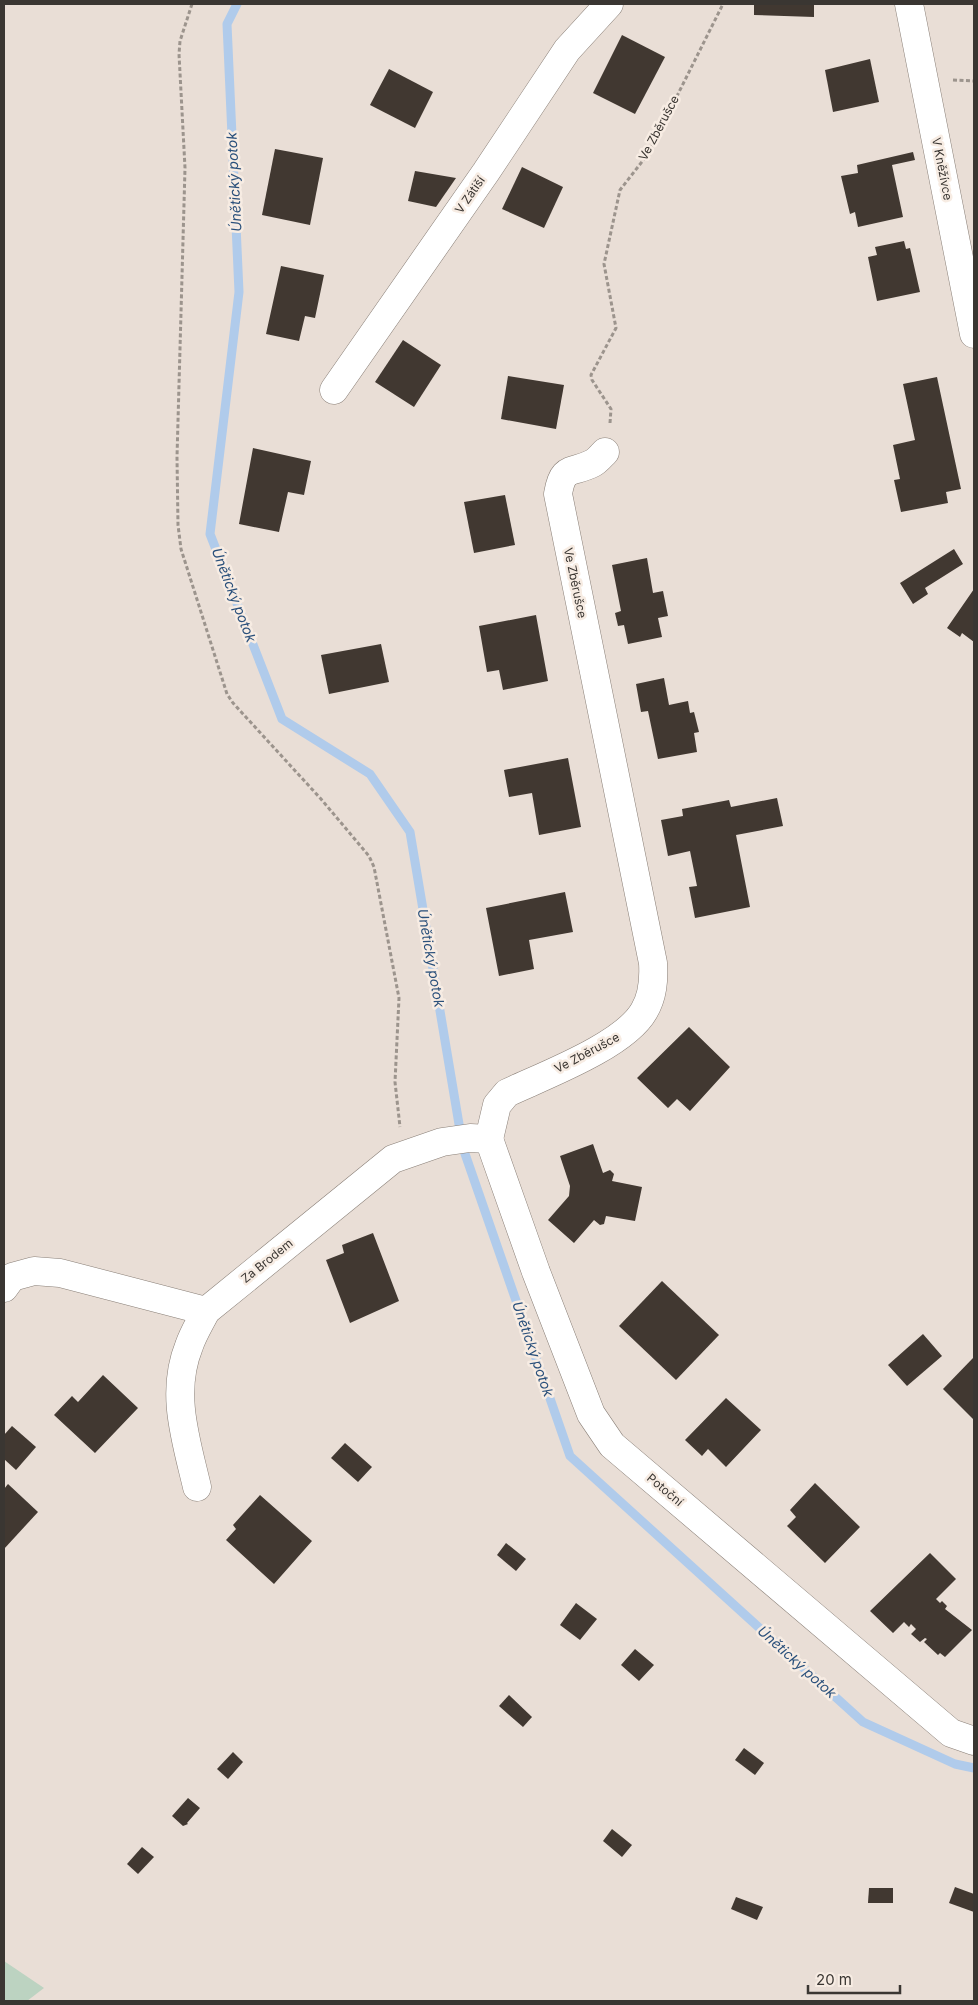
<svg xmlns="http://www.w3.org/2000/svg" width="978" height="2005" font-family="Inter,sans-serif">
  <style>
    .green { fill: #bcd3c1 }
    .lines { fill: none; stroke-linecap: round; stroke-linejoin: round }
    .stream { stroke: #b0cbeb; stroke-width: 9 }
    .building { fill: #413831 }
    .minor-casing { stroke: #897f77; stroke-width: 29 }
    .tertiary-casing { stroke: #897f77; stroke-width: 29 }
    .path { stroke: #9c948d; stroke-width: 3; stroke-dasharray: 4 2.5; stroke-linecap: butt }
    .minor { stroke: #fff; stroke-width: 28 }
    .tertiary { stroke: #fff; stroke-width: 28 }
    .labels { text-anchor: middle; stroke-width: 5; stroke-linejoin: round; paint-order: stroke }
    .street-label { font-size: 12px; fill: #3a3632; stroke: #f7ece3 }
    .water-label { font-size: 14px; font-style: italic; fill: #2a507b; stroke: #f7ece3 }
  </style>
  <rect width="100%" height="100%" fill="#e9ded6"/>
  <path class="green" d="M4 1961 44 1988 27 2001H4Z"/>
  <g class="lines">
    <path class="stream" d="M237 4 227 24 239 292 210 534 282 719 370 774 410 832 463 1148 570 1456 863 1722 955 1764 974 1768"/>
  </g>
  <g class="building">
    <path d="M754 4H814V17L754 15Z"/>
    <path d="M622 35 665 57 635 114 593 93Z"/>
    <path d="M870 59 879 102 833 112 825 70Z"/>
    <path d="M389 69 433 92 415 128 370 105Z"/>
    <path d="M275 149 323 158 310 225 262 215Z"/>
    <path d="M913 152 915 160 892 165 903 217 858 227 855 212 850 214 841 176 858 173 857 165Z"/>
    <path d="M522 167 563 187 544 228 502 209Z"/>
    <path d="M415 171 456 178 436 207 408 201Z"/>
    <path d="M904 241 906 249 910 248 920 292 877 301 868 257 877 255 875 247Z"/>
    <path d="M281 266 324 275 315 318 305 316 299 341 266 334Z"/>
    <path d="M403 340 441 365 414 407 375 382Z"/>
    <path d="M508 376 564 385 556 429 501 419Z"/>
    <path d="M937 377 961 489 946 492 948 503 901 512 894 480 900 479 893 445 915 440 903 384Z"/>
    <path d="M253 448 311 461 304 495 288 492 279 532 239 524Z"/>
    <path d="M505 495 515 545 474 553 464 502Z"/>
    <path d="M954 549 963 564 925 588 928 594 913 604 900 583Z"/>
    <path d="M647 558 653 593 663 591 668 616 658 618 662 637 628 644 624 625 618 626 615 613 621 611 612 565Z"/>
    <path d="M974 589V642L962 633 960 637 947 628Z"/>
    <path d="M536 615 548 681 503 690 499 670 487 672 479 626Z"/>
    <path d="M381 644 389 682 329 694 321 655Z"/>
    <path d="M664 678 669 705 688 701 690 713 694 712 699 732 694 733 697 752 658 759 648 711 641 712 636 684Z"/>
    <path d="M568 758 581 827 539 835 532 793 509 797 504 770Z"/>
    <path d="M777 798 783 826 736 835 750 907 695 918 689 887 697 886 690 851 668 856 661 820 683 816 682 809 729 800 731 807Z"/>
    <path d="M565 892 573 932 529 940 534 969 499 976 486 908Z"/>
    <path d="M689 1027 730 1067 690 1111 677 1099 668 1108 637 1078Z"/>
    <path d="M593 1144 603 1173 610 1170 614 1174 612 1181 642 1187 635 1221 606 1216 604 1224 600 1225 594 1220 574 1243 548 1220 569 1196 570 1186 560 1156Z"/>
    <path d="M373 1233 399 1301 350 1323 326 1260 344 1253 342 1245Z"/>
    <path d="M662 1281 719 1335 676 1380 619 1326Z"/>
    <path d="M923 1334 942 1356 907 1386 888 1365Z"/>
    <path d="M973 1358 974 1359V1420L943 1389Z"/>
    <path d="M103 1375 138 1408 95 1453 54 1415 72 1396 78 1402Z"/>
    <path d="M726 1398 761 1430 726 1467 708 1449 702 1456 685 1440Z"/>
    <path d="M12 1426 36 1447 16 1470 4 1459V1435Z"/>
    <path d="M345 1443 372 1467 358 1482 331 1458Z"/>
    <path d="M815 1483 860 1527 825 1563 787 1526 796 1517 790 1510Z"/>
    <path d="M8 1484 38 1512 4 1549V1489Z"/>
    <path d="M260 1495 312 1541 274 1584 226 1540 236 1529 233 1525Z"/>
    <path d="M506 1543 526 1559 516 1571 497 1555Z"/>
    <path d="M930 1553 956 1579 936 1599 940 1603 942 1601 947 1606 945 1609 972 1630 945 1657 940 1653 938 1655 924 1642 927 1639 925 1638 920 1642 911 1634 916 1629 911 1624 909 1627 904 1622 893 1633 870 1611Z"/>
    <path d="M576 1603 597 1619 580 1640 560 1625Z"/>
    <path d="M635 1649 654 1665 639 1681 621 1665Z"/>
    <path d="M509 1695 532 1717 523 1727 499 1706Z"/>
    <path d="M744 1748 764 1763 755 1775 735 1760Z"/>
    <path d="M233 1752 243 1762 228 1779 217 1769Z"/>
    <path d="M188 1798 200 1808 187 1823 188 1824 183 1826 172 1816Z"/>
    <path d="M612 1829 632 1845 622 1857 603 1841Z"/>
    <path d="M142 1847 154 1857 138 1874 127 1864Z"/>
    <path d="M955 1887 974 1894V1912L949 1903Z"/>
    <path d="M869 1888H893V1903H868Z"/>
    <path d="M736 1897 763 1907 757 1920 731 1909Z"/>
  </g>
  <g class="lines">
    <g class="minor-casing">
      <g id="minor">
        <path d="M334 390 486 172 567 50 609 4"/>
        <path d="M489 1139 497 1105 507 1093C543 1076 624 1046 644 1011 653 996 654 980 653 963L558 494C563 464 572 474 593 463 597 461 601 456 605 452"/>
        <path d="M489 1139 536 1272 591 1414 612 1445 951 1733 974 1741"/>
        <path d="M4 1288 12 1277 34 1271 60 1273 206 1311"/>
        <path d="M197 1487C186 1440 170 1393 189 1346 193 1334 200 1323 206 1311L393 1159 442 1142 470 1138 489 1139"/>
      </g>
    </g>
    <g class="tertiary-casing">
      <path id="tertiary" d="M909 4 974 334"/>
    </g>
    <g class="path">
      <path d="M192 4 180 41 179 54 185 168 177 457 178 525 181 549 227 694 233 703 321 799 369 856 374 867 399 998 395 1082 400 1127"/>
      <path d="M953 80 974 81"/>
      <path d="M610 423 611 409 592 380 591 375 616 328 604 264 620 190 648 154 723 4"/>
    </g>
    <use href="#minor" class="minor"/>
    <use href="#tertiary" class="tertiary"/>
  </g>
  <g class="labels">
    <g class="street-label">
      <text transform="translate(659 128) rotate(-62)" y="4">Ve Zběrušce</text>
      <text transform="translate(942 169) rotate(79)" y="4">V Kněžívce</text>
      <text transform="translate(470 195) rotate(-55)" y="4">V Zátiší</text>
      <text transform="translate(575 583) rotate(78)" y="4">Ve Zběrušce</text>
      <text transform="translate(587 1053) rotate(-28)" y="4">Ve Zběrušce</text>
      <text transform="translate(267 1261) rotate(-39)" y="4">Za Brodem</text>
      <text transform="translate(665 1490) rotate(40)" y="4">Potoční</text>
    </g>
    <g class="water-label">
      <text transform="translate(234 182) rotate(-93)" y="5">Únětický potok</text>
      <text transform="translate(234 595) rotate(69)" y="5">Únětický potok</text>
      <text transform="translate(431 958) rotate(80)" y="5">Únětický potok</text>
      <text transform="translate(533 1349) rotate(71)" y="5">Únětický potok</text>
      <text transform="translate(797 1662) rotate(42)" y="5">Únětický potok</text>
    </g>
  </g>
  <rect width="978" height="2005" fill="none" stroke="#3a3632" stroke-width="10"/>
  <path d="M808 1985v8h92v-8" fill="none" stroke="#3a3632" stroke-width="2.5"/>
  <text x="816" y="1985" font-size="15" fill="#3a3632" stroke="#f7ece3" stroke-width="4" paint-order="stroke">20 m</text>
</svg>
